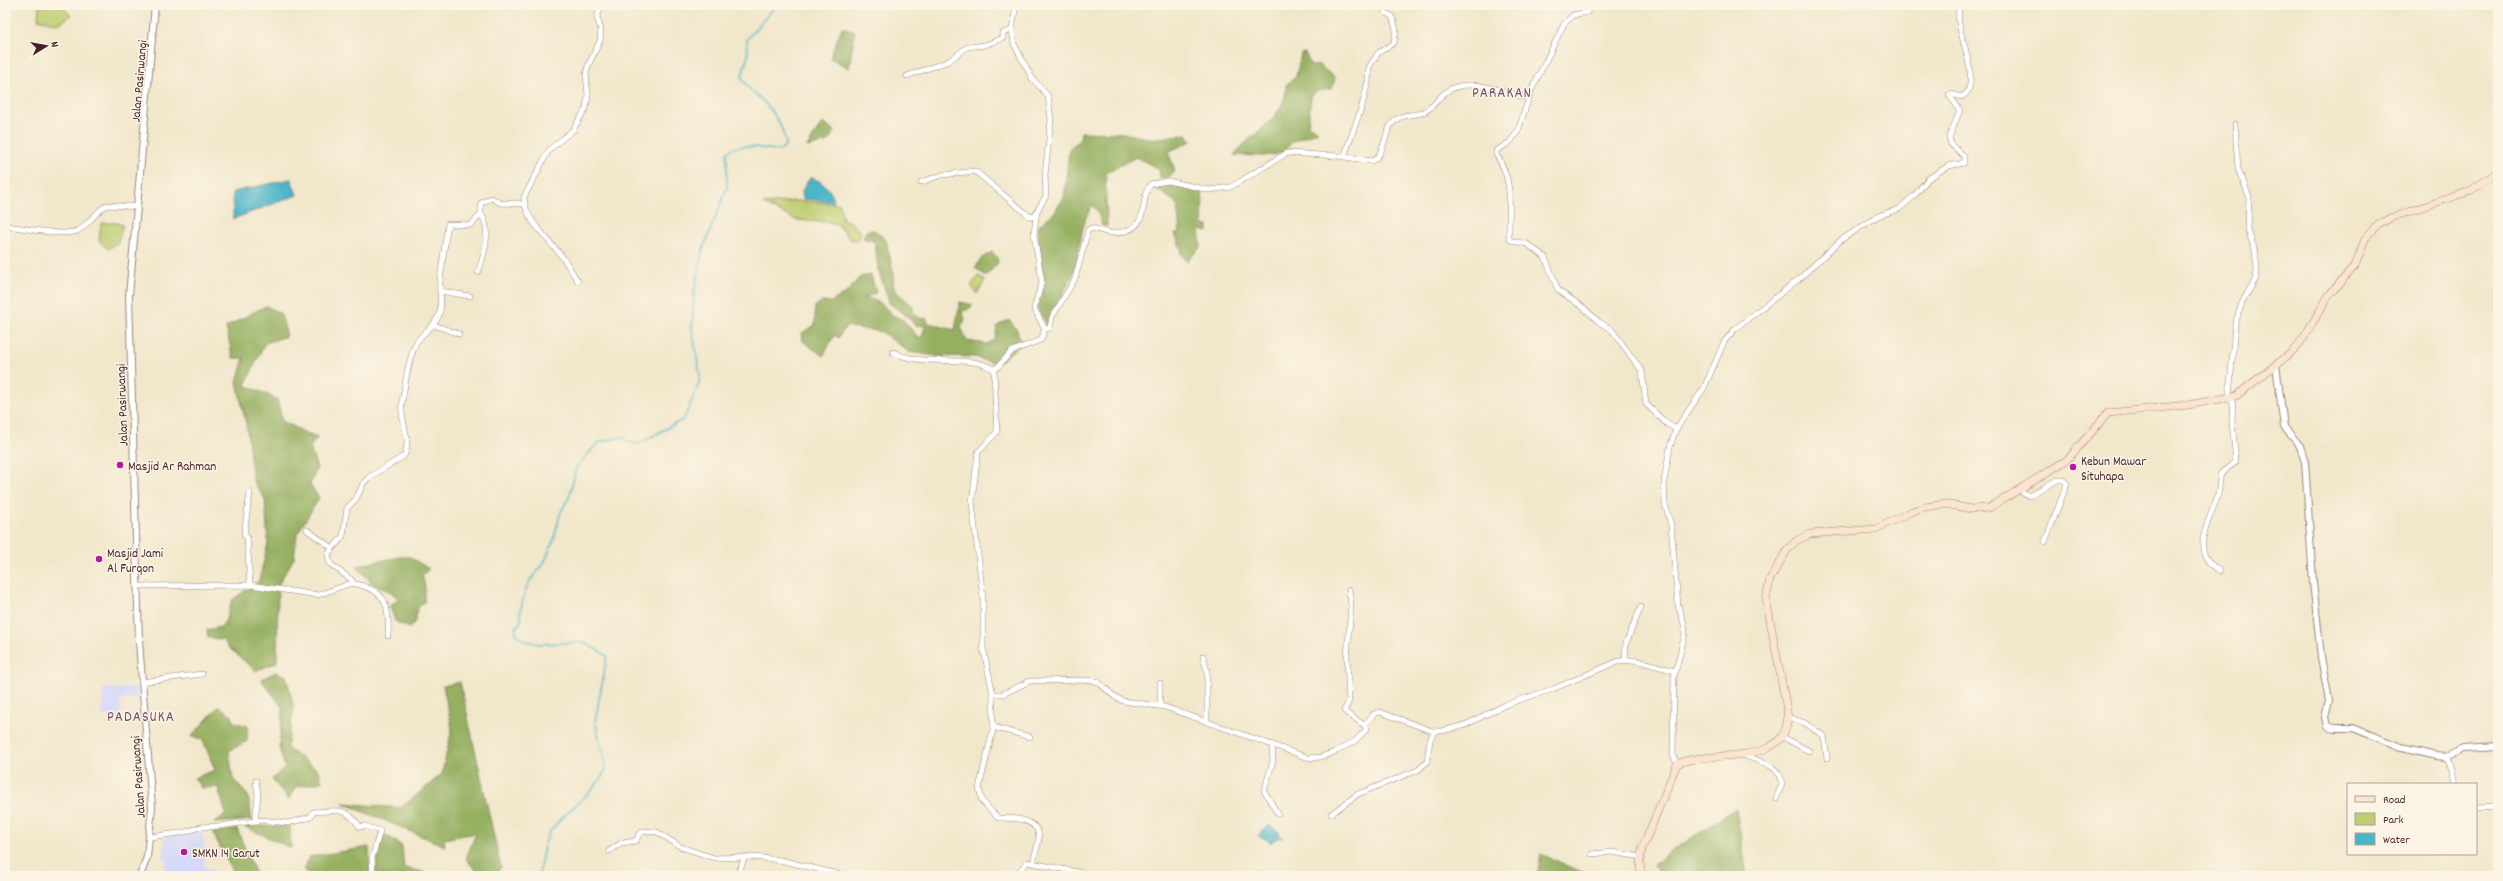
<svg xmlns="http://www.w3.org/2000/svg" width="2503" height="881" font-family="Dekko,sans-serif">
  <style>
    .built { fill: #d5d8f9 }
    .green { fill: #bdcd70; stroke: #84764e }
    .forest { fill: #96b062; stroke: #706846 }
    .water { fill: #4bb6c8; stroke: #4a6a7a }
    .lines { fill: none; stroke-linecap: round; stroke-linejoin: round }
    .stream { stroke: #4bb6c8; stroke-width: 1.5 }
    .minor-casing { stroke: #9e837b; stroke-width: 6 }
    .tertiary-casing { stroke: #9e837b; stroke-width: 8 }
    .secondary-casing { stroke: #9e837b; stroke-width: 8 }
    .minor { stroke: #fff; stroke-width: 5 }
    .tertiary { stroke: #fff; stroke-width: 6 }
    .secondary { stroke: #fbe5cf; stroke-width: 7 }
    .poi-dot { fill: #b5179e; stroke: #fcf5e5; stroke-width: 1.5 }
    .labels { text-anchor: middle; stroke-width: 3; stroke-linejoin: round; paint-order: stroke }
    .street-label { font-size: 13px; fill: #4a1f2b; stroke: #fcf5e5 }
    .poi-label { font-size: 13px; fill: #4a1f2b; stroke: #fcf5e5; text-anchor: start }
    .quarter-label { font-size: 15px; letter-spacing: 1px; fill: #784f6c; stroke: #fcf5e5 }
  </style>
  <rect width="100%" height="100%" fill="#fcf5e5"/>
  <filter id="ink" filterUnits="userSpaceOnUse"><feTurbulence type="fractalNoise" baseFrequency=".025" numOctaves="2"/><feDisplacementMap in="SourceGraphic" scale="8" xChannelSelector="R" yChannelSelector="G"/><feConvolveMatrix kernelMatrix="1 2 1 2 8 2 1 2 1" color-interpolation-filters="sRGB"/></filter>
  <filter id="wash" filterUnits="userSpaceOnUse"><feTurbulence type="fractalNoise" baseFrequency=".012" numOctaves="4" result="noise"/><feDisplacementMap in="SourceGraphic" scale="16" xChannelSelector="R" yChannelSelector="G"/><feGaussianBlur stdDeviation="0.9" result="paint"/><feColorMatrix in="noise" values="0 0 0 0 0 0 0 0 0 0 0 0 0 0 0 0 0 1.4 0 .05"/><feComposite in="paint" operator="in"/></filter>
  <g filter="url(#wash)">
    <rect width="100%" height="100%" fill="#f1e7cb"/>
    <g class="built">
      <path d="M137 687 138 698 120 700 121 715 102 716 101 709 104 708 102 689Z"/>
      <path d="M200 828 205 845 204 867 212 869 213 876H164L166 859 162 858 165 837Z"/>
    </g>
    <g class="green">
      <path d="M39 5H62L71 16 58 24 38 19Z"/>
      <path d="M795 201 840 204 843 220 849 221 861 232 857 240H851L836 223 796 220 763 204Z"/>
      <path d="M101 223H117L123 225 118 242 108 249 99 241Z"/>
      <path d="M979 276 985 280 977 294 971 285Z"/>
    </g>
    <g class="forest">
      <path d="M842 27 855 31 849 68 830 58Z"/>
      <path d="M1305 53 1311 66 1319 65 1335 78 1332 89 1316 91 1311 97 1308 125 1318 131 1291 142 1287 150 1277 154 1264 156 1234 155C1252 132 1288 117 1286 85L1296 77 1301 54Z"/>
      <path d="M822 123 835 131 828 142 807 147Z"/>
      <path d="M1081 132 1123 133 1151 139 1187 134 1191 141 1168 152 1175 171 1169 177 1160 178 1159 169 1136 157 1107 172C1104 190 1107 208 1107 226H1102L1098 212 1092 205 1084 222 1074 272 1047 325 1037 308 1043 293 1038 226 1053 214 1064 198 1069 149 1080 139Z"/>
      <path d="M1171 183 1202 191C1204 203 1201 212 1203 225L1208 226V232L1199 229 1201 247 1187 261 1180 253 1182 251 1175 234 1180 233 1177 203 1152 186Z"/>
      <path d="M874 230 886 240 894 275 893 284 895 291 913 306V312L921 319 926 318 928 323 955 330 960 302 973 305 969 309 962 311 965 319 961 327 967 341 987 344 995 340 997 326 1009 320 1017 330 1021 344 997 364 975 357 938 356 909 352 882 332 846 326 838 338 835 334 823 356 803 341 802 333 815 325V306L822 302H831L846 293 860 277 871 275 876 293 865 297 881 303 892 315 903 320 917 336 922 338 925 326 915 325 905 314 890 304 878 269 875 242 863 238 866 231Z"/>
      <path d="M992 252 997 257 998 263 986 276 975 268 982 258Z"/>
      <path d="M266 306 281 314 287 336 265 343 245 385 277 399 282 421 306 433 318 437 310 447 317 469 310 484 319 498 297 534 294 558 278 585 277 662 256 671 227 646 224 640 208 637 207 630 221 627 226 620 232 600 259 581 268 543 265 499 253 481 247 429 237 382 244 358H233L226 327Z"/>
      <path d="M399 557H410L429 569 422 575 425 587 424 603 418 607 415 622 409 628 395 621 390 606 399 599 391 592 373 584 356 566Z"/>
      <path d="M276 672 286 676 294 708 287 748 319 771 322 782 295 787 289 800 272 779 285 768 279 748 283 708 261 679Z"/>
      <path d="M460 682 501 868 492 876H481L466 859 476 833 444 839 445 846 343 803 401 808 442 774 452 728 443 686Z"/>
      <path d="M219 706 232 716 233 722 248 726 247 741 229 751 233 779 248 796 252 820 214 823 226 814 218 787 201 788 194 778 215 770 203 740 192 736Z"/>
      <path d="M1736 808 1747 876H1663L1653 864Z"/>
      <path d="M243 826H290L291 848Z"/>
      <path d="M237 829 255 872 256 876H235L213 833Z"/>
      <path d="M380 831 402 846 404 868 424 872 423 876H375Z"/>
      <path d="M369 847 370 876H312L304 871 309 857Z"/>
      <path d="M1541 854 1591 876H1537Z"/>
    </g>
    <g class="water">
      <path d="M810 178C821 179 833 191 834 202L803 199 802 191Z"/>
      <path d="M291 179 297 195 233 219V192Z"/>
      <path d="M1269 825 1279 832 1280 837H1283L1277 838 1270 843 1268 840 1258 836Z"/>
    </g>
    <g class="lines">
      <path class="stream" d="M539 876C541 862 543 843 550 832 566 808 599 792 606 767L595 722 607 656 584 642 539 644 524 640 516 634V628L521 621 520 612 525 592 529 582 545 561 554 539 560 514 570 495 576 467 599 442 623 437 628 442 638 444 684 419 699 383 700 376 692 328 694 293 703 249 727 188V152C741 140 764 151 781 150L786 144C783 127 774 112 762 100 753 92 746 88 742 77L748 55 747 39 773 9 785 5"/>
    </g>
  </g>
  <g filter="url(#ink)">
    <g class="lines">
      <g class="minor-casing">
        <g id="minor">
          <path d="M1016 5 1012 30 1014 44 1032 78 1048 96 1051 120 1045 175 1046 196 1037 211 1035 225 1034 235 1042 282 1034 308 1045 329 1041 340 1012 351 994 371 997 432 978 452 972 502 983 598V647L993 694V730L979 788 982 801 998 818C1010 818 1038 817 1039 837 1039 846 1033 854 1034 864"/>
          <path d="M1590 5 1587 12 1573 15 1564 24 1531 91 1518 131 1510 142 1496 151V154C1515 183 1508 206 1509 239L1512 241 1527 244 1545 257 1558 290 1584 308 1599 322 1612 330 1642 371 1646 404 1667 424 1676 429"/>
          <path d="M907 76 949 61 967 47 985 45 1003 38V33L1012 30"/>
          <path d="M1344 157 1362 106 1368 81 1369 67 1378 53 1394 43 1396 29 1392 16 1386 13 1380 5"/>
          <path d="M921 182 942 175 975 171 1029 216 1036 217"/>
          <path d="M5 226C23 227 64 238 79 230 89 224 96 211 107 205L138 207"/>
          <path d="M478 272C484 256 492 229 481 214"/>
          <path d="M578 281C573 274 568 265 563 258 550 240 524 220 524 197L549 150 573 130 586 108 588 95 586 74 588 66 600 41 601 30 597 18 601 5"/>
          <path d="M440 291 470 296"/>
          <path d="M434 325 459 334"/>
          <path d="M1045 329 1050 328 1052 317 1075 279 1088 230 1091 228C1099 229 1105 233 1112 233 1155 232 1137 198 1151 184L1168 181 1209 190 1231 187 1287 153 1338 156 1372 161C1384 156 1384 135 1391 125 1400 112 1412 117 1424 112 1435 107 1439 95 1449 90 1473 77 1504 93 1529 98"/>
          <path d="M893 352C919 365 944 358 972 362 981 362 987 367 995 369"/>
          <path d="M2229 398 2235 324 2242 303 2256 278 2257 269 2255 250 2248 231 2249 196 2238 169 2235 124"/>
          <path d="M2018 489 2029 496 2057 480H2064L2067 484 2045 542"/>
          <path d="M307 530 332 548"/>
          <path d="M2220 571C2186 551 2211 521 2218 494 2220 487 2219 480 2221 473L2236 462 2232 422 2233 397"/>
          <path d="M352 583C385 590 390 602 388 636"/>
          <path d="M250 585 247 537 244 535 250 492"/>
          <path d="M137 586 250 585 318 595 352 583V580L330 564 328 554 343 536 347 508 356 499 363 484 368 478 404 456C413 439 399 421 402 403 405 384 408 361 416 343 423 331 436 327 440 312 442 303 439 292 440 282 442 263 445 243 448 224L471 225 481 214V203L492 198 500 203 525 204"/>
          <path d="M1349 590 1351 605 1347 658 1349 701 1344 711 1364 725"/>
          <path d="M1203 656 1207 671V721"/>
          <path d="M1625 660 1626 643 1641 607"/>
          <path d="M141 682 202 674"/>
          <path d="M1160 683V706"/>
          <path d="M993 694H1003L1030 681 1091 680 1098 682 1115 697 1123 701 1165 707 1309 758 1321 757 1337 751 1355 741 1367 729 1364 725 1374 714 1380 712 1432 731H1442L1465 725 1507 704 1553 689 1619 661 1635 660 1675 671"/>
          <path d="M1788 717 1805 723 1824 736 1827 758"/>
          <path d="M993 727 1030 737"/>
          <path d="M1783 737 1809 751"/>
          <path d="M1272 745 1273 761 1264 791 1278 814"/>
          <path d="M1743 755C1757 761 1782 765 1782 784L1776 798"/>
          <path d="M2446 757 2453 768 2456 784"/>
          <path d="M1677 764 1673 755 1674 677 1685 634 1684 624 1678 605 1671 525 1665 504 1664 481 1670 447 1676 429 1704 388 1724 342 1735 329 1799 279 1841 240 1878 216 1899 209 1915 195 1928 179 1948 166 1964 163V156L1951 144 1949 138 1960 110 1949 95C1954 93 1959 98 1963 96 1981 86 1961 39 1959 24 1958 18 1959 11 1959 5"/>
          <path d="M2476 808 2498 807"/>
          <path d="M1331 814 1358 794 1418 770 1427 762 1430 740 1435 731"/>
          <path d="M255 821 258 795 256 781"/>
          <path d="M150 837 186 832 200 827 220 826 261 820 288 823 311 817 313 812C336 811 345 805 360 827L364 826 380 831 372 858 373 876"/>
          <path d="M609 851 621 843 636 841 639 834 644 831 657 832 681 847 714 858 752 857 780 860 846 876"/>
          <path d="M1592 854 1612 852 1641 857"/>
          <path d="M737 876 745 857"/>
          <path d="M1015 876 1027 862 1097 876"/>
          <path d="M1255 876 1257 875"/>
        </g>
      </g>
      <g class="tertiary-casing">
        <g id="tertiary">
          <path d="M2276 365 2284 427 2300 446 2305 462 2313 582 2321 657 2329 701 2325 717 2327 726 2334 728H2353L2406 749 2436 756 2446 757 2463 749 2498 747"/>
          <path d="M140 876 147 857 152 807 139 642 129 296 155 5"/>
        </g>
      </g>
      <g class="secondary-casing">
        <path id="secondary" d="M1641 876 1640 861 1642 849 1677 764C1711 748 1794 770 1787 710L1766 599 1770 579 1788 549 1796 541 1810 534 1876 529 1912 511 1925 507 1945 504 1971 509 1989 508 2067 460 2108 413 2188 405 2236 396 2291 353 2303 339 2329 295 2355 266 2365 239 2375 227 2390 218 2470 191 2498 172"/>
      </g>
      <use href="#minor" class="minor"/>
      <use href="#tertiary" class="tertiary"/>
      <use href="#secondary" class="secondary"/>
    </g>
  </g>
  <g class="poi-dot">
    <circle cx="120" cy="465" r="4"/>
    <circle cx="2073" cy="467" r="4"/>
    <circle cx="99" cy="559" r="4"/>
    <circle cx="184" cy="852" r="4"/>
  </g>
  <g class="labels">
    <g class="street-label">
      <text transform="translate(138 81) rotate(-85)" y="5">Jalan Pasirwangi</text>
      <text transform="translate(121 405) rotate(-92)" y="5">Jalan Pasirwangi</text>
      <text transform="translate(137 777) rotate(-94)" y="5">Jalan Pasirwangi</text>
    </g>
    <g class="poi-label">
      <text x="2081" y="465">Kebun Mawar<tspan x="2081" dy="15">Situhapa</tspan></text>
      <text x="128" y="470">Masjid Ar Rahman</text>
      <text x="107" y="557">Masjid Jami<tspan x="107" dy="15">Al Furqon</tspan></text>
      <text x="192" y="857">SMKN 14 Garut</text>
    </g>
    <g class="quarter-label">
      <text x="1502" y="97">PARAKAN</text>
      <text x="141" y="721">PADASUKA</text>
    </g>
  </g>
  <rect width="2503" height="881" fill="none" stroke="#fcf5e5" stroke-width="20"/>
  <rect x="2347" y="783" width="130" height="72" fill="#fcf5e5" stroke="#b59f9b"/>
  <rect x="2355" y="796" width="20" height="6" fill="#fbe5cf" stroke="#b59f9b"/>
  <text x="2383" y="803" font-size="12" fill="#4a1f2b">Road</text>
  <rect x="2355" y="813" width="20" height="12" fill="#bdcd70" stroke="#b59f9b"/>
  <text x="2383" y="823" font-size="12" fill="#4a1f2b">Park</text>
  <rect x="2355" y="833" width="20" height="12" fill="#4bb6c8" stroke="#b59f9b"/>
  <text x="2383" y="843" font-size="12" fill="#4a1f2b">Water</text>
  <g transform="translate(46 46) rotate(79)" stroke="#fcf5e5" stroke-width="3" paint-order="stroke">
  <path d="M0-3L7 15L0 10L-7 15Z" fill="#4a1f2b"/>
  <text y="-6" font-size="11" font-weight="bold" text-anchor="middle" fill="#4a1f2b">N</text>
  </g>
</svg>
